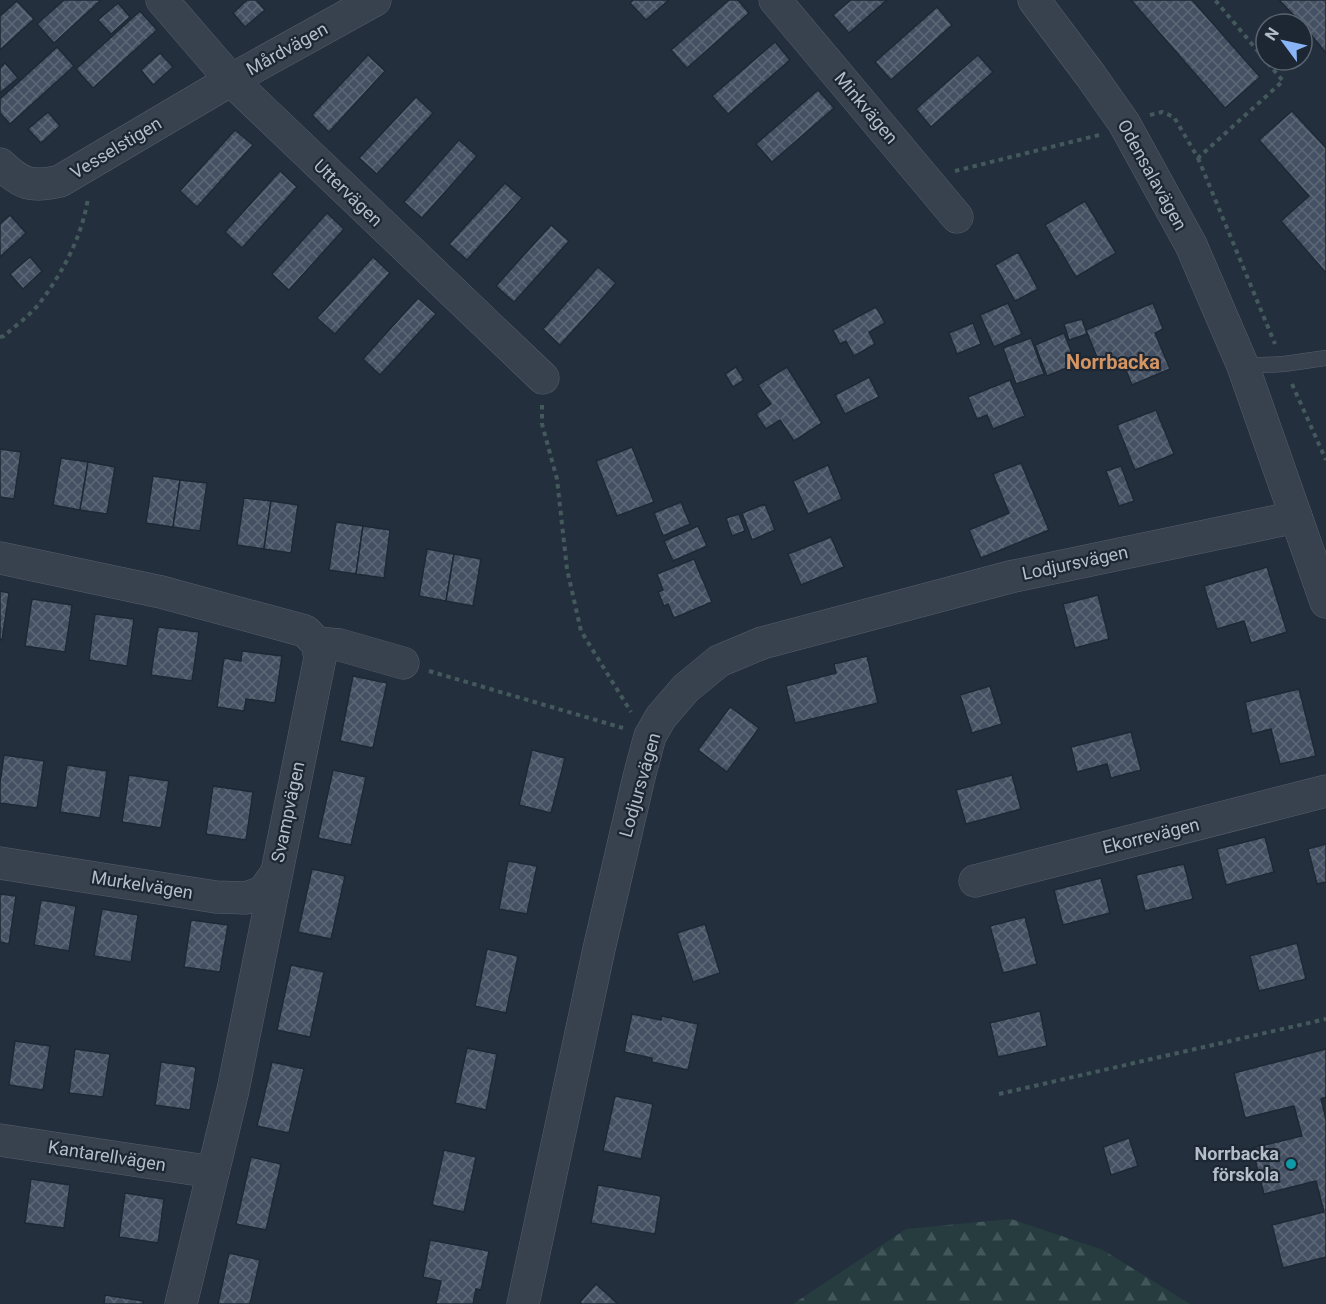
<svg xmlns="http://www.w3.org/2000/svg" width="1326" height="1304" font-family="Roboto,sans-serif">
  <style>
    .forest { fill: url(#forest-firs) }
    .building { fill: url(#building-cross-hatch); stroke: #1f2835; stroke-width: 1.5 }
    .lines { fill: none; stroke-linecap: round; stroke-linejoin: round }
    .lane-casing { stroke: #565f6c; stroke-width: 16 }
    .street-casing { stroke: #565f6c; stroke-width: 33 }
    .path { stroke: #44595c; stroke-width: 4; stroke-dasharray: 4.5 4.5; stroke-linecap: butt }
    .lane { stroke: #38414e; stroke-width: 15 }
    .street { stroke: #38414e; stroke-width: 32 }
    .culture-dot { fill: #0f9aa8; stroke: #1d2633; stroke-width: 2 }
    .labels { text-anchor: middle; stroke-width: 4.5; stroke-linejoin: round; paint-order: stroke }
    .street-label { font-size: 18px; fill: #b4bcc9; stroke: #1d2633 }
    .poi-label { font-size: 18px; font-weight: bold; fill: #b4bcc9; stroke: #1d2633; text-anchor: end }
    .neighbourhood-label { font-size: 20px; font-weight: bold; fill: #d59563; stroke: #1d2633 }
  </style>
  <defs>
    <pattern id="forest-firs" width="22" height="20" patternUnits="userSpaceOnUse" patternTransform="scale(1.5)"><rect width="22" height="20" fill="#263c3f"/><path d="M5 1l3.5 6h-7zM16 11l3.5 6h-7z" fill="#435659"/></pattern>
    <pattern id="building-cross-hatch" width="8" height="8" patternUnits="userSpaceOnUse" patternTransform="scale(1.5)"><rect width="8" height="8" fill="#455162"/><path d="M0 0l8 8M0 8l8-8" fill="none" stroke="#5d6877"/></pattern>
  </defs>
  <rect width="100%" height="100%" fill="#242f3e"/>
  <path class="forest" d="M1011 1219 1103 1250 1190 1304H793L906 1229Z"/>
  <g class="building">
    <path d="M64 0H101L54 43 37 24Z"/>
    <path d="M247 0H256L265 10 245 27 233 13Z"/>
    <path d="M633 0H669L646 20 630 3Z"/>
    <path d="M729 0H738L749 13 687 68 671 50Z"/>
    <path d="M851 0H887L849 33 833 15Z"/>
    <path d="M1131 0H1192L1260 77 1225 108Z"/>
    <path d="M1279 0H1326V53L1302 24Z"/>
    <path d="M17 1 34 19 0 50V16Z"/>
    <path d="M118 3 130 17 111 34 98 20Z"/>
    <path d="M937 7 952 25 891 80 875 62Z"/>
    <path d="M140 11 157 30 93 88 76 69Z"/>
    <path d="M775 42 790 60 728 114 712 96Z"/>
    <path d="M57 47 74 66 10 124 0 113V99Z"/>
    <path d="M160 53 173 67 153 85 141 70Z"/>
    <path d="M368 55 385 71 329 132 312 115Z"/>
    <path d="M978 55 993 72 931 127 916 109Z"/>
    <path d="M5 63 18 78 0 93V68Z"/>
    <path d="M818 90 834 108 772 162 756 144Z"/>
    <path d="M416 97 433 113 377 174 359 158Z"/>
    <path d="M1292 111 1326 148V273L1281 221 1309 196 1259 140Z"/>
    <path d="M48 112 60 126 41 143 28 129Z"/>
    <path d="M235 130 253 145 197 207 180 191Z"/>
    <path d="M459 140 477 156 422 218 404 202Z"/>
    <path d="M280 171 297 187 242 248 225 232Z"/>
    <path d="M505 183 522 198 467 260 449 244Z"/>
    <path d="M1085 201 1116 253 1076 277 1045 225Z"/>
    <path d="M327 213 344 229 289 290 272 274Z"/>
    <path d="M10 215 26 233 0 257V224Z"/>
    <path d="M551 225 569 241 514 302 496 286Z"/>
    <path d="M1018 252 1038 289 1015 301 995 265Z"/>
    <path d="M30 257 42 271 23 289 10 274Z"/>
    <path d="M373 257 390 273 335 334 317 318Z"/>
    <path d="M598 267 616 283 560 345 543 329Z"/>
    <path d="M418 298 436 314 380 375 363 359Z"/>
    <path d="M1008 303 1022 334 994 347 980 315Z"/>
    <path d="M1153 303 1163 329 1155 333 1170 369 1132 385 1121 358 1101 367 1086 330Z"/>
    <path d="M876 307 885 323 869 332 875 344 854 356 846 341 840 344 833 330Z"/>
    <path d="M1082 319 1087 334 1069 340 1064 324Z"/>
    <path d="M973 323 981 344 957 354 949 333Z"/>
    <path d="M1064 333 1076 364 1047 376 1035 345Z"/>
    <path d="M1031 338 1044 374 1016 384 1003 348Z"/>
    <path d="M736 367 744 380 733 387 725 374Z"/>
    <path d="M787 367 822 423 794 441 780 420 766 429 756 414 771 404 758 385Z"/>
    <path d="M869 377 879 397 845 414 835 395Z"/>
    <path d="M1010 380 1025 416 993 429 987 415 977 419 968 397Z"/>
    <path d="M1156 410 1174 454 1135 470 1117 425Z"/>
    <path d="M632 447 654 502 617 516 596 461Z"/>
    <path d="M0 449 21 452 14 499 0 497Z"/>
    <path d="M61 458 88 462 80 510 53 505Z"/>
    <path d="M88 462 115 467 107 514 80 510Z"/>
    <path d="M1021 463 1049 530 981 558 969 530 1009 513 993 474Z"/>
    <path d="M828 465 842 499 808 514 793 481Z"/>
    <path d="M1121 466 1134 501 1119 506 1106 471Z"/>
    <path d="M153 476 180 480 173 527 146 523Z"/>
    <path d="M180 480 207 483 200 531 173 527Z"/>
    <path d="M244 498 271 501 264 549 237 545Z"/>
    <path d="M271 501 298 505 291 553 264 549Z"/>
    <path d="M681 502 690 524 663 536 654 513Z"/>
    <path d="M765 504 775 530 752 540 742 513Z"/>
    <path d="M739 514 745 531 732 536 726 518Z"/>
    <path d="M336 522 363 526 356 574 329 570Z"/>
    <path d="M363 526 390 530 384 578 356 574Z"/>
    <path d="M698 526 707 546 673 561 664 541Z"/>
    <path d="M831 537 844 567 801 585 788 554Z"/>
    <path d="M427 549 454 554 446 601 419 596Z"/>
    <path d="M454 554 481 559 473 606 446 601Z"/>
    <path d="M694 559 712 602 674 618 668 604 664 606 658 592 663 590 657 574Z"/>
    <path d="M1267 567 1287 632 1251 643 1244 621 1217 629 1204 586Z"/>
    <path d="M0 591 9 593 2 640 0 639Z"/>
    <path d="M1098 595 1109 639 1075 648 1063 604Z"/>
    <path d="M32 599 72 605 65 652 25 646Z"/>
    <path d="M95 614 134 619 127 666 89 660Z"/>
    <path d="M158 627 199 632 192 681 151 675Z"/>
    <path d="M242 651 282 656 275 703 246 699 244 711 217 707 224 658 241 661Z"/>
    <path d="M867 656 878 703 795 723 786 686 836 673 834 664Z"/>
    <path d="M353 676 387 683 373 748 340 741Z"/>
    <path d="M990 686 1002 724 972 733 960 695Z"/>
    <path d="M1299 689 1316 756 1280 764 1271 729 1252 734 1245 702Z"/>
    <path d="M730 707 759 728 727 772 698 750Z"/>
    <path d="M1131 732 1141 770 1111 778 1107 764 1077 772 1071 747Z"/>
    <path d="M532 750 565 758 551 813 519 805Z"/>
    <path d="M4 755 44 761 37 808 0 803V783Z"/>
    <path d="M67 765 107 771 100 818 60 812Z"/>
    <path d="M333 770 366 777 351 845 318 838Z"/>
    <path d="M129 775 169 781 161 828 122 822Z"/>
    <path d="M1012 775 1021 809 966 824 956 790Z"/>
    <path d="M213 786 253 792 246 840 206 834Z"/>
    <path d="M1265 837 1274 872 1226 885 1217 849Z"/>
    <path d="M1326 844V882L1317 884 1308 849Z"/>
    <path d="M508 861 537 866 527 914 499 909Z"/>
    <path d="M1184 864 1193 899 1145 911 1136 875Z"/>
    <path d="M312 869 345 876 331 939 298 932Z"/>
    <path d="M1101 878 1110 913 1063 925 1054 890Z"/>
    <path d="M0 894 16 896 9 944 0 942Z"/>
    <path d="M41 900 76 906 69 951 34 945Z"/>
    <path d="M102 909 138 915 131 962 94 956Z"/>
    <path d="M1025 917 1037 964 1003 973 990 926Z"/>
    <path d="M191 920 228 925 220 972 184 967Z"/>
    <path d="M705 924 720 973 693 982 677 933Z"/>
    <path d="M1297 943 1306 979 1259 991 1250 956Z"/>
    <path d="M487 949 518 956 506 1013 475 1006Z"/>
    <path d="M291 965 324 972 310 1037 277 1030Z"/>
    <path d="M1040 1011 1047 1046 998 1057 990 1023Z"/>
    <path d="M632 1014 661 1020 662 1016 698 1024 688 1070 652 1062V1058L624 1052Z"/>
    <path d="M15 1041 50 1046 43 1090 9 1085Z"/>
    <path d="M467 1048 497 1054 486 1110 455 1103Z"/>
    <path d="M75 1049 110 1054 103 1097 69 1093Z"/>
    <path d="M1326 1049V1097L1321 1099 1326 1119V1257L1283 1268 1272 1225 1324 1212 1316 1181 1264 1194 1252 1148 1302 1136 1294 1106 1245 1118 1234 1073Z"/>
    <path d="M161 1062 196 1067 190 1110 155 1105Z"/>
    <path d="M272 1062 304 1069 289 1133 257 1126Z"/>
    <path d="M615 1096 653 1104 641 1159 603 1151Z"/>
    <path d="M1129 1138 1138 1166 1111 1175 1103 1147Z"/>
    <path d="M444 1150 476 1157 464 1212 432 1205Z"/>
    <path d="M251 1157 281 1164 266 1230 236 1224Z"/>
    <path d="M31 1179 70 1185 64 1228 25 1223Z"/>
    <path d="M598 1185 661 1196 655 1234 591 1223Z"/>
    <path d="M125 1193 164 1199 158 1243 119 1237Z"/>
    <path d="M430 1240 489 1251 481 1290 476 1289 473 1304H436L441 1281 423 1277Z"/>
    <path d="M229 1253 260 1260 250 1304H218Z"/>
    <path d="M596 1284 618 1304H582L580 1302Z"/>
    <path d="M105 1295 143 1301V1304H104Z"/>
  </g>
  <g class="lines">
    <g class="lane-casing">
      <path id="lane" d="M1243 366 1284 364 1326 358"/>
    </g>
    <g class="street-casing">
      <g id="street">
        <path d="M162 0 231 80 543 378"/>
        <path d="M775 0 957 217"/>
        <path d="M1034 0 1091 76 1124 123 1191 245 1243 366 1326 602"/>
        <path d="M0 164C21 184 31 188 60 181L231 80 375 0"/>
        <path d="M0 558 161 592 305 631 317 643 320 658 233 1090 181 1304"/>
        <path d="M317 643 340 645 403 663"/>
        <path d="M0 863 216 897 246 898 263 892 275 875"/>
        <path d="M975 881 1326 791"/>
        <path d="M0 1140 213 1172"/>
        <path d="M523 1304 599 949 639 777 650 736 661 717 686 688 719 661 762 643 1010 577 1296 517"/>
      </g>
    </g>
    <g class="path">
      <path d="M1150 115 1162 112 1174 117 1198 158 1283 81 1215 0"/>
      <path d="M1198 158 1275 344"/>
      <path d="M955 171 1099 135"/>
      <path d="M0 337 4 336C15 326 29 316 39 304 63 272 82 237 88 198"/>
      <path d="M1292 384 1326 460"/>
      <path d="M542 405V424L557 479 567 569 581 631 631 712"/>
      <path d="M429 671 623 728"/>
      <path d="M999 1094 1326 1019"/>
    </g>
    <use href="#lane" class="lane"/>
    <use href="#street" class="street"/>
  </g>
  <circle class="culture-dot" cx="1291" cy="1164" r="6"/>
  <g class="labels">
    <g class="street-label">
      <text transform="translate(287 49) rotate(-29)" y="6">Mårdvägen</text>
      <text transform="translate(866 108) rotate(50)" y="6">Minkvägen</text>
      <text transform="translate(116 148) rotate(-31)" y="6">Vesselstigen</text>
      <text transform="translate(1152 175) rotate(61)" y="6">Odensalavägen</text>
      <text transform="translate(348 193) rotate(44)" y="6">Uttervägen</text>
      <text transform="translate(1075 563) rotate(-12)" y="6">Lodjursvägen</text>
      <text transform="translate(640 785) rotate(-74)" y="6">Lodjursvägen</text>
      <text transform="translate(288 812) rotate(-78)" y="6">Svampvägen</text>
      <text transform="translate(1151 836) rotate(-14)" y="6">Ekorrevägen</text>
      <text transform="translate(142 885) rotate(9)" y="6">Murkelvägen</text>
      <text transform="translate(107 1156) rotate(9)" y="6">Kantarellvägen</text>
    </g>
    <g class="poi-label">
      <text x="1279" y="1160">Norrbacka<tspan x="1279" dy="21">förskola</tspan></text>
    </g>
    <g class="neighbourhood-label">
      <text x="1113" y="369">Norrbacka</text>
    </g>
  </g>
  <g transform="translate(1284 42) rotate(303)"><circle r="28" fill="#1d2633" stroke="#59626f" stroke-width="1.5"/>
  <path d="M0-4.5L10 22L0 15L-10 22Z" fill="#8ab4f8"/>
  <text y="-9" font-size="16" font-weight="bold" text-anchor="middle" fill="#b4bcc9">N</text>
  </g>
</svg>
